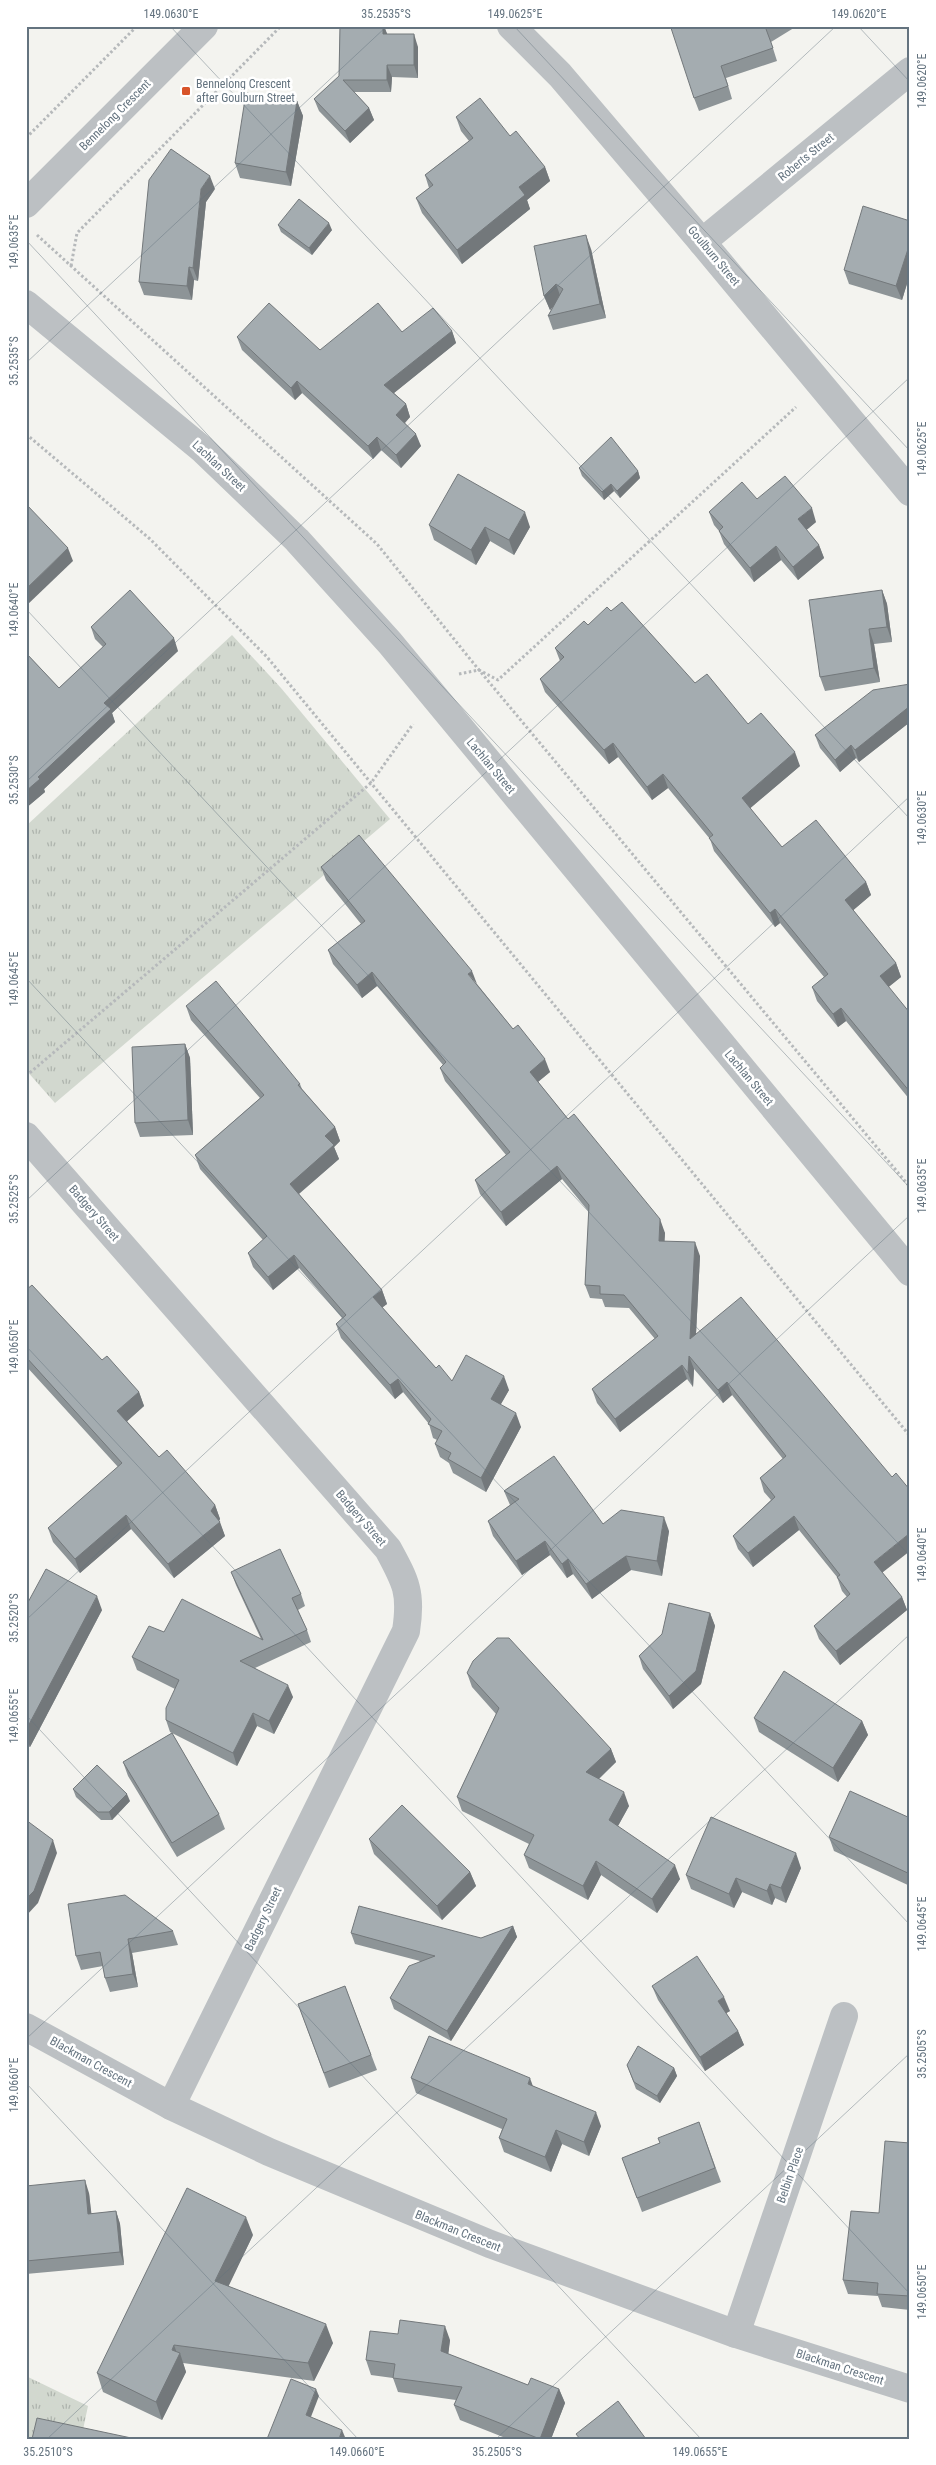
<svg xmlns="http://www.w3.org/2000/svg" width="936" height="2465" font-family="'Roboto Condensed',sans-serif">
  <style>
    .park { fill: url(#park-tufts) }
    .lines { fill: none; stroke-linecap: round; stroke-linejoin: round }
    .path { stroke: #b6b9bb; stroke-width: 3; stroke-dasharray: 2.5 2.5; stroke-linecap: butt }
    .minor { stroke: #bcc0c3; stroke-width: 28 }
    .tertiary { stroke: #bcc0c3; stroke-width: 28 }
    .wall { fill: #8d9497 }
    .shaded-wall { fill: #73787b }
    .building { fill: #a4acb0; stroke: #73787b }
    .ticks { fill: none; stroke: #64737f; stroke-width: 1; stroke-opacity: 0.45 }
    .poi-dot { fill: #d8542a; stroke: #fff; stroke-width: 2 }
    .labels { text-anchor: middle; stroke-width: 5; stroke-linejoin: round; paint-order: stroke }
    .poi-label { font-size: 12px; fill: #64737f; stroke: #fff; text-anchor: start }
    .street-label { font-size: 12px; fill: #64737f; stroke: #fff }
    .neatline { fill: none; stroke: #64737f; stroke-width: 2 }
    .ticks-label { font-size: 12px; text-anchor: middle; fill: #64737f }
  </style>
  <defs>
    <pattern id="park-tufts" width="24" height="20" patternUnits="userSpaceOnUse" patternTransform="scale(1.25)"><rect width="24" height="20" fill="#d2d8cf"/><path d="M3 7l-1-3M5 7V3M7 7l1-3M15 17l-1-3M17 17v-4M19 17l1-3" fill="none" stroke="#aeb4ad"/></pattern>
  </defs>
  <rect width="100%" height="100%" fill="#f3f3ef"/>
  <g class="park">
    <path d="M232 635 281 688 390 819 55 1103 26 1070V826Z"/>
    <path d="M26 2376 88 2406 81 2439H26Z"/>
  </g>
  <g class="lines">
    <g class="path">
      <path d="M26 138 137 26"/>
      <path d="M37 235 377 544 479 670 910 1187"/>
      <path d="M71 266 77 233 281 26"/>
      <path d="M26 434 150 539 267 657 910 1436"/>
      <path d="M459 674 479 670 498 680 796 407"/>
      <path d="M26 1076 371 783 413 724"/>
    </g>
    <g class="minor">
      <path d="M511 26 560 75 702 242 910 492"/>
      <path d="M26 204 204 26"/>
      <path d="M702 242 910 71"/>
      <path d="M26 1136 388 1549C406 1582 412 1593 406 1631L171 2106"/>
      <path d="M26 2027 171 2106 269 2152 490 2244 736 2334 910 2389"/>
      <path d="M736 2334 844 2016"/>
    </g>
    <path class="tertiary" d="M26 304 202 449 297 540 390 643 910 1272"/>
  </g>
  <g class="wall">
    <path d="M340 26H384L387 34 418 47V78L392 77 391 92H354L369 108 374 120 350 143 319 111 314 99 339 76Z"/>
    <path d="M676 26H797L771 42 777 61 726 78 732 99 699 111 694 98Z"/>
    <path d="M297 101 303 116 291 186 240 178 235 163Z"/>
    <path d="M456 117 510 136 545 167 550 181 527 200 530 209 462 264 422 213 416 198 429 188 425 175 469 141 461 131Z"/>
    <path d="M215 189 206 202 198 281 194 280 192 300 144 295 139 282Z"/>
    <path d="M910 221V274L902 300 849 284 844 270Z"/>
    <path d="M278 225 332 230 312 255 281 232Z"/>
    <path d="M591 249 606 318 553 330 548 316 553 307 550 310 544 296Z"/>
    <path d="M452 331 456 343 394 393 406 404 410 417 405 423 421 446 401 468 381 450 373 459 302 393 295 400 242 350 237 337 320 350 402 332Z"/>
    <path d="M579 468 638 471 640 478 620 498 614 491 604 500 582 476Z"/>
    <path d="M757 499 816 522 806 530 819 545 824 558 798 580 781 560 754 582 724 544 719 531 714 525 709 512Z"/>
    <path d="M429 525 530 527 514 555 490 541 476 565 434 540Z"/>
    <path d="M882 590 887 604 892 642 874 644 880 682 825 691 820 677Z"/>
    <path d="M611 611 695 683 748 724 800 766 750 808 782 847 866 882 871 895 853 910 896 963 901 977 888 987 910 1013V1100L846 1021 838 1027 817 1001 812 987 824 977 780 923 775 927 714 851 710 839 668 788 652 800 618 757 609 764 545 692 540 679 560 661 555 648 588 625Z"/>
    <path d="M91 627 178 651 112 713 115 722 44 789 45 792 26 808V653L59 688 103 647 95 639Z"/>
    <path d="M910 684V722L859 762 856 758 840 772 820 748 815 735Z"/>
    <path d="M321 867 477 984 513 1029 550 1072 538 1082 568 1119 665 1233 664 1241 700 1256 696 1334 882 1573 902 1597 907 1610 840 1665 819 1639 814 1626 847 1597 842 1591 837 1577 799 1530 753 1567 738 1549 733 1536 771 1500 764 1492 760 1478 783 1459 732 1395 723 1403 694 1369 693 1387 687 1379 620 1432 597 1403 592 1389 655 1339 629 1308 605 1307 602 1299 590 1298 585 1285 589 1212 562 1179 506 1226 480 1194 475 1180 506 1155 445 1081 440 1068 443 1065 377 986 362 998 333 964 328 950 361 924 326 880Z"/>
    <path d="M186 1006 300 1084 302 1089 335 1127 340 1141 334 1147 339 1159 299 1194 382 1290 387 1304 382 1307 436 1368 452 1381 509 1390 500 1405 521 1427 486 1492 453 1473 449 1463 440 1457 435 1444 437 1440 433 1438 429 1424 403 1392 395 1399 341 1338 336 1324 342 1318 299 1268 273 1290 253 1267 248 1253 263 1240 200 1169 195 1155 260 1098 191 1020Z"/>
    <path d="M185 1044 190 1058 193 1135 140 1137 135 1123Z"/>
    <path d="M26 1290 102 1360 139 1392 144 1406 127 1421 159 1457 215 1505 220 1519 219 1521 225 1536 174 1578 131 1529 80 1573 53 1542 48 1528 118 1467 26 1366Z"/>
    <path d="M504 1491 603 1524 669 1531 662 1576 631 1570 592 1599 573 1574 567 1578 550 1555 522 1575 493 1536 488 1521 510 1505Z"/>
    <path d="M231 1572 301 1594 305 1606 298 1610 307 1630 311 1642 255 1668 293 1697 274 1734 257 1726 237 1766 172 1733 219 1814 225 1829 177 1857 128 1776 123 1762 172 1733 170 1732 166 1720 175 1689 137 1670 132 1657 164 1632 261 1639 236 1585Z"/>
    <path d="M26 1606 102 1610 30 1747 26 1745Z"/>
    <path d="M710 1613 715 1626 701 1684 673 1709 643 1669 639 1656Z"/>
    <path d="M467 1673 611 1749 616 1762 599 1779 629 1806 618 1826 680 1879 657 1913 601 1875 588 1900 529 1868 524 1855 529 1844 462 1811 457 1797 496 1714 472 1687Z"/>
    <path d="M754 1718 862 1721 868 1735 838 1782 759 1732Z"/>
    <path d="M73 1789 130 1801 112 1820H101L76 1797Z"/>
    <path d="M910 1818V1886L834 1851 829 1837Z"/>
    <path d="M369 1839 470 1872 476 1886 442 1920 374 1854Z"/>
    <path d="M801 1868 786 1903 775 1898 772 1905 742 1892 734 1908 691 1889 686 1875Z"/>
    <path d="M68 1904 173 1931 178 1945 132 1953 138 1987 110 1992 105 1978 103 1966 81 1970 76 1956Z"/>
    <path d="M513 1926 517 1937 451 2041 394 2009 390 1998 420 1961 355 1944 351 1933 481 1938Z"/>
    <path d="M345 1986 377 2070 329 2088 298 2004Z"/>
    <path d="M652 1986 730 2011 726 2013 738 2031 744 2045 705 2071 658 2000Z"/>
    <path d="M627 2065 674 2068 677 2076 660 2103 636 2089Z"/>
    <path d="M411 2078 533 2086 601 2126 589 2156 562 2144 551 2172 504 2152 499 2138 502 2129 416 2093Z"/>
    <path d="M699 2122 721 2182 642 2212 622 2158 660 2143Z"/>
    <path d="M910 2143V2310L882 2307 878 2296 848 2294 843 2280 879 2213Z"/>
    <path d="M26 2186 89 2193 91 2214 116 2211 120 2224 124 2265 26 2274Z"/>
    <path d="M253 2235 228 2286 333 2343 314 2381 183 2363 186 2372 162 2420 103 2392 97 2373Z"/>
    <path d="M450 2340 448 2354 528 2385 559 2389 565 2403 551 2439H508L460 2420 454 2405 456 2400 398 2392 393 2378 371 2375 366 2360Z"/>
  </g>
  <g class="shaded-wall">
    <path d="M383 26H384L388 36 383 34Z"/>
    <path d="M414 34 418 47V78L414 65Z"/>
    <path d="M387 65 392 77 391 92 387 80Z"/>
    <path d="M297 101 303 116 291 186 286 172Z"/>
    <path d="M369 108 374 120 350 143 345 131Z"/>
    <path d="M545 167 550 181 527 200 530 209 462 264 457 250 519 187Z"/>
    <path d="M210 176 215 189 206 202 198 281 193 268 201 189Z"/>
    <path d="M329 223 332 230 312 255 309 248Z"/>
    <path d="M586 235 591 249 606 318 600 304Z"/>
    <path d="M910 243V274L902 300 896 286Z"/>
    <path d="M189 267 194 280 192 300 187 286Z"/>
    <path d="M556 284 561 298 550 310 544 296Z"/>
    <path d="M452 331 456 343 389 397 384 385Z"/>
    <path d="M297 381 302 393 295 400 291 388Z"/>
    <path d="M406 404 410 417 401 427 396 415Z"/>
    <path d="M416 434 421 446 401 468 396 455Z"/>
    <path d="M377 437 381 450 373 459 368 446Z"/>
    <path d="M638 471 640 478 620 498 617 491Z"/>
    <path d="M611 484 614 491 604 500 602 492Z"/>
    <path d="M812 508 816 522 803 533 798 519Z"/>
    <path d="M525 512 530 527 514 555 509 540Z"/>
    <path d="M485 527 490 541 476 565 471 550Z"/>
    <path d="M819 545 824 558 798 580 793 567Z"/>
    <path d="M776 546 781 560 754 582 750 568Z"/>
    <path d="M68 548 73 561 26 606V589Z"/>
    <path d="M882 590 887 604 892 642 887 627Z"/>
    <path d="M869 629 874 644 880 682 874 668Z"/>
    <path d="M174 638 178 651 112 713 115 722 44 789 45 792 26 808V791L38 777 104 703Z"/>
    <path d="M910 706V722L859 762 855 750Z"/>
    <path d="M613 743 618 757 609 764 604 750Z"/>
    <path d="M851 745 856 758 840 772 835 760Z"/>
    <path d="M795 752 800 766 747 811 742 798Z"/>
    <path d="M663 774 668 788 652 800 647 787Z"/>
    <path d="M866 882 871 895 850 913 845 900Z"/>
    <path d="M775 909 780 923 775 927 770 913Z"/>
    <path d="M896 963 901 977 885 990 880 976Z"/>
    <path d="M472 971 477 984 468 974Z"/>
    <path d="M372 972 377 986 362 998 357 985Z"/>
    <path d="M841 1008 846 1021 838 1027 833 1014Z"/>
    <path d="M185 1044 190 1058 193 1135 188 1120Z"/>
    <path d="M545 1059 550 1072 534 1085 530 1072Z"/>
    <path d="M335 1127 340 1141 334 1147 339 1159 295 1197 290 1184 325 1136Z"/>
    <path d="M557 1166 562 1179 506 1226 501 1212Z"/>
    <path d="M660 1219 665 1233 664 1254 659 1241Z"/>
    <path d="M695 1242 700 1256 695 1353 690 1339Z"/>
    <path d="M294 1255 299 1268 273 1290 268 1277Z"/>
    <path d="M382 1290 387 1304 378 1311 373 1297Z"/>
    <path d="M689 1356 694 1369 693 1387 688 1373Z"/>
    <path d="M682 1365 687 1379 620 1432 615 1419Z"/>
    <path d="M504 1376 509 1390 496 1413 491 1399Z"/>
    <path d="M398 1379 403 1392 395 1399 390 1385Z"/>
    <path d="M727 1382 732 1395 723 1403 718 1390Z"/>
    <path d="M139 1392 144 1406 123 1425 117 1411Z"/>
    <path d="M516 1413 521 1427 486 1492 481 1478Z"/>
    <path d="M215 1505 220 1519 216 1525 211 1511Z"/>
    <path d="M126 1515 131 1529 80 1573 75 1559Z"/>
    <path d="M794 1516 799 1530 753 1567 748 1553Z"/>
    <path d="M664 1517 669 1531 662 1576 657 1561Z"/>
    <path d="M220 1522 225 1536 174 1578 168 1564Z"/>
    <path d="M910 1533V1551L878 1576 874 1562Z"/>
    <path d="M545 1541 550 1555 522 1575 516 1561Z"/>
    <path d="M626 1556 631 1570 592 1599 586 1584Z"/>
    <path d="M568 1559 573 1574 567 1578 562 1564Z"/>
    <path d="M97 1596 102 1610 30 1747 26 1736V1730Z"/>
    <path d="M902 1597 907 1610 840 1665 836 1651Z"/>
    <path d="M710 1613 715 1626 701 1684 673 1709 669 1696Z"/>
    <path d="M288 1685 293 1697 274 1734 269 1721Z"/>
    <path d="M253 1713 257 1726 237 1766 233 1753Z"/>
    <path d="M862 1721 868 1735 838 1782 833 1768Z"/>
    <path d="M611 1749 616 1762 591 1786 586 1772Z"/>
    <path d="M624 1792 629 1806 614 1833 609 1820Z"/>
    <path d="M127 1794 130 1801 112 1820 109 1812Z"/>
    <path d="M53 1840 57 1853 38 1903 26 1916V1899Z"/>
    <path d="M796 1853 801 1868 786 1903 781 1888Z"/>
    <path d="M596 1861 601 1875 588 1900 583 1886Z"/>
    <path d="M675 1865 680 1879 657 1913 652 1899Z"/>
    <path d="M470 1872 476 1886 442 1920 437 1906Z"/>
    <path d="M736 1878 742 1892 734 1908 729 1894Z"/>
    <path d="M770 1884 775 1898 772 1905 767 1891Z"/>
    <path d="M513 1926 517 1937 451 2041 447 2031Z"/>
    <path d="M128 1939 132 1953 138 1987 133 1974Z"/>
    <path d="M724 1997 730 2011 723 2015 718 2001Z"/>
    <path d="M738 2031 744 2045 705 2071 700 2057Z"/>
    <path d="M674 2068 677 2076 660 2103 657 2096Z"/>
    <path d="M530 2078 535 2092 528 2084Z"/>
    <path d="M596 2112 601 2126 589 2156 584 2142Z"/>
    <path d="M556 2130 562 2144 551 2172 545 2157Z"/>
    <path d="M85 2180 89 2193 93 2227 88 2214Z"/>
    <path d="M116 2211 120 2224 124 2265 120 2252Z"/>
    <path d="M246 2217 253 2235 222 2300 215 2281Z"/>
    <path d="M326 2324 333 2343 314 2381 308 2363Z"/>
    <path d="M445 2326 450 2340 447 2365 441 2351Z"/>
    <path d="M174 2345 178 2356 180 2353 186 2372 162 2420 156 2402Z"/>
    <path d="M316 2389 319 2396 309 2422 306 2415Z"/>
    <path d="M559 2389 565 2403 551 2439H540Z"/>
    <path d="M342 2430 345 2437 344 2439H339Z"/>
  </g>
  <g class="building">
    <path d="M340 26H383V34H414V65H387V80H343L369 108 345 131 314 99 339 76Z"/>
    <path d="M676 26H770L766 29 773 48 721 66 728 86 694 98 671 28Z"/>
    <path d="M246 93 297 101 286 172 235 163Z"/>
    <path d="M480 98 510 136 516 131 545 167 519 187 525 195 457 250 416 198 433 185 425 175 473 138 456 117Z"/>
    <path d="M171 149 210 176 201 189 193 268 189 267 187 286 139 282 149 180Z"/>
    <path d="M299 199 329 223 309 248 278 225Z"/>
    <path d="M863 206 910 221V243L896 286 844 270Z"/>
    <path d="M586 235 600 304 548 316 563 289 556 284 544 296 534 246Z"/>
    <path d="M269 303 320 350 378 303 402 332 433 308 452 331 384 385 406 404 396 415 416 434 396 455 377 437 368 446 297 381 291 388 237 337Z"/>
    <path d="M611 437 638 471 617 491 611 484 602 492 579 468Z"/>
    <path d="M458 474 525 512 509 540 485 527 471 550 429 525Z"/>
    <path d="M785 476 812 508 798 519 819 545 793 567 776 546 750 568 719 531 723 527 709 512 742 482 757 499Z"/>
    <path d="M26 504 68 548 26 589Z"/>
    <path d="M130 590 174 638 104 703 111 709 38 777 40 779 26 791V653L59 688 106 644 91 627Z"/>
    <path d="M882 590 887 627 869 629 874 668 820 677 809 600Z"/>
    <path d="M622 602 695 683 707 674 748 724 761 713 795 752 742 798 782 847 816 820 866 882 845 900 896 963 880 976 910 1013V1092L841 1008 833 1014 812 987 828 974 775 909 770 913 709 838 713 835 663 774 647 787 613 743 604 750 540 679 564 657 555 648 584 621 588 625 607 607 611 611Z"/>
    <path d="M910 684V706L855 750 851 745 835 760 815 735 873 690Z"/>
    <path d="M359 835 472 971 468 974 513 1029 518 1025 545 1059 530 1072 568 1119 574 1114 660 1219 659 1241 695 1242 690 1339 741 1297 892 1477 896 1473 910 1490V1533L874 1562 902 1597 836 1651 814 1626 850 1594 837 1577 840 1575 794 1516 748 1553 733 1536 775 1497 760 1478 786 1456 727 1382 718 1390 689 1356 688 1373 682 1365 615 1419 592 1389 658 1336 624 1295 600 1294V1286L585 1285 589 1205 557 1166 501 1212 475 1180 510 1152 440 1068 446 1062 372 972 357 985 328 950 365 921 321 867Z"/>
    <path d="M216 981 300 1084 298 1085 335 1127 325 1136 334 1145 290 1184 382 1290 373 1297 436 1368 439 1365 452 1381 466 1355 504 1376 491 1399 516 1413 481 1478 448 1459 451 1453 435 1444 442 1431 428 1424 431 1419 398 1379 390 1385 336 1324 346 1315 294 1255 268 1277 248 1253 267 1236 195 1155 264 1095 186 1006Z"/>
    <path d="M185 1044 188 1120 135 1123 132 1047Z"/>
    <path d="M32 1285 102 1360 107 1356 139 1392 117 1411 159 1457 167 1450 215 1505 211 1511 220 1522 168 1564 126 1515 75 1559 48 1528 122 1463 26 1357V1290Z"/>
    <path d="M554 1456 603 1524 621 1510 664 1517 657 1561 626 1556 586 1584 568 1559 562 1564 545 1541 516 1561 488 1521 519 1499 504 1491Z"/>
    <path d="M280 1549 301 1594 292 1598 307 1630 240 1661 288 1685 269 1721 253 1713 233 1753 166 1720V1708L179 1680 132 1657 149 1626 164 1632 182 1599 263 1640 231 1572Z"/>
    <path d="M46 1569 97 1596 26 1730V1606Z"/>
    <path d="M669 1603 710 1613 696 1671 669 1696 639 1656 662 1634Z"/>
    <path d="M497 1638H509L611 1749 586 1772 624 1792 609 1820 675 1865 652 1899 596 1861 583 1886 524 1855 534 1835 457 1797 499 1708 467 1673 473 1661Z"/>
    <path d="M784 1671 862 1721 833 1768 754 1718Z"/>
    <path d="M172 1733 219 1814 172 1843 123 1762Z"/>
    <path d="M97 1765 127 1794 109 1812H98L73 1789Z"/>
    <path d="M850 1791 910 1818V1874L829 1837Z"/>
    <path d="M402 1805 470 1872 437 1906 369 1839Z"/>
    <path d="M711 1817 796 1853 781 1888 770 1884 767 1891 736 1878 729 1894 686 1875Z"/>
    <path d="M26 1820 53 1840 34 1891 26 1899Z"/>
    <path d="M125 1895 173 1931 128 1939 133 1974 105 1978 100 1952 76 1956 68 1904Z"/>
    <path d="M359 1906 481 1938 513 1926 447 2031 390 1998 409 1966 435 1956 351 1933Z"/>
    <path d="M697 1956 724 1997 718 2001 738 2031 700 2057 652 1986Z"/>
    <path d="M345 1986 371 2055 324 2073 298 2004Z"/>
    <path d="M429 2036 530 2078 528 2084 596 2112 584 2142 556 2130 545 2157 499 2138 507 2119 411 2078Z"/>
    <path d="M638 2046 674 2068 657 2096 634 2082 627 2065Z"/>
    <path d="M699 2122 715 2168 637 2198 622 2158 660 2143 658 2138Z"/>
    <path d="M885 2141 910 2143V2296L877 2294 878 2283 843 2280 851 2211 879 2213Z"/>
    <path d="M85 2180 88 2214 116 2211 120 2252 26 2261V2186Z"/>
    <path d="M187 2188 246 2217 215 2281 326 2324 308 2363 174 2345 172 2350 180 2353 156 2402 97 2373Z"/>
    <path d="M400 2320 445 2326 441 2351 528 2385 531 2378 559 2389 540 2439 454 2405 462 2387 393 2378 395 2364 366 2360 370 2331 398 2334Z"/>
    <path d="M291 2379 316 2389 306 2415 342 2430 339 2439H267Z"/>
    <path d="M618 2401 646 2439H580L576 2434Z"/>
    <path d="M37 2418 136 2439H32Z"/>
  </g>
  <path class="ticks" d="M170 26 910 819M514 26 910 451M858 26 910 82M26 240 910 1188M26 363 387 26M26 609 910 1556M26 782 836 26M26 978 910 1925M26 1201 910 377M26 1346 910 2294M26 1620 910 796M26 1715 701 2439M26 2039 910 1215M26 2083 358 2439M47 2439 910 1634M496 2439 910 2053"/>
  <rect class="poi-dot" x="181" y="86" width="10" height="10" rx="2.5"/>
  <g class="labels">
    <g class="poi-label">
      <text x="196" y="88">Bennelong Crescent<tspan x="196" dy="14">after Goulburn Street</tspan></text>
    </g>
    <g class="street-label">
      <text transform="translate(115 115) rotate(-45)" y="4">Bennelong Crescent</text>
      <text transform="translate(806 157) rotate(-39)" y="4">Roberts Street</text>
      <text transform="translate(714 256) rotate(50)" y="4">Goulburn Street</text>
      <text transform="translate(219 466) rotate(43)" y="4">Lachlan Street</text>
      <text transform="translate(491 766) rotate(50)" y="4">Lachlan Street</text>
      <text transform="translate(749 1078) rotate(50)" y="4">Lachlan Street</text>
      <text transform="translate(94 1213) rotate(49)" y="4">Badgery Street</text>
      <text transform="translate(361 1518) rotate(49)" y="4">Badgery Street</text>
      <text transform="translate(263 1919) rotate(-64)" y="4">Badgery Street</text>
      <text transform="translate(91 2062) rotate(29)" y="4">Blackman Crescent</text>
      <text transform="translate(790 2175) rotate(-71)" y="4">Belbin Place</text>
      <text transform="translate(458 2231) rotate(22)" y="4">Blackman Crescent</text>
      <text transform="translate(840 2367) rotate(18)" y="4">Blackman Crescent</text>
    </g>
  </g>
  <rect width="936" height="2465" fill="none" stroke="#ffffff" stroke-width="55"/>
  <rect x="28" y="28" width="880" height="2410" class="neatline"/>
  <g class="ticks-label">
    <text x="171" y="18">149.0630°E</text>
    <text x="386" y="18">35.2535°S</text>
    <text x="515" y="18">149.0625°E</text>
    <text x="859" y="18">149.0620°E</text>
    <text transform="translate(922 81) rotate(-90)" y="4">149.0620°E</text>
    <text transform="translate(14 242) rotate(-90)" y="4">149.0635°E</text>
    <text transform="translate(14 361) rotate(-90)" y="4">35.2535°S</text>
    <text transform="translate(922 449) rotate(-90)" y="4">149.0625°E</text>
    <text transform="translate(14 610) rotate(-90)" y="4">149.0640°E</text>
    <text transform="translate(14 780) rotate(-90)" y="4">35.2530°S</text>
    <text transform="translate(922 818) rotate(-90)" y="4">149.0630°E</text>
    <text transform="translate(14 979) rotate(-90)" y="4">149.0645°E</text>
    <text transform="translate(922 1186) rotate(-90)" y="4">149.0635°E</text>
    <text transform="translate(14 1199) rotate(-90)" y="4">35.2525°S</text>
    <text transform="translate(14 1347) rotate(-90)" y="4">149.0650°E</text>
    <text transform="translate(922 1555) rotate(-90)" y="4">149.0640°E</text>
    <text transform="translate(14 1618) rotate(-90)" y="4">35.2520°S</text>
    <text transform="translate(14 1716) rotate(-90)" y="4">149.0655°E</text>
    <text transform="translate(922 1924) rotate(-90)" y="4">149.0645°E</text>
    <text transform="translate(922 2054) rotate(-90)" y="4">35.2505°S</text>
    <text transform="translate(14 2085) rotate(-90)" y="4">149.0660°E</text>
    <text transform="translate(922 2292) rotate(-90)" y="4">149.0650°E</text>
    <text x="48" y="2456">35.2510°S</text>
    <text x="357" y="2456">149.0660°E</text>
    <text x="497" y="2456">35.2505°S</text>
    <text x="700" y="2456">149.0655°E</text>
  </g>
</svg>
